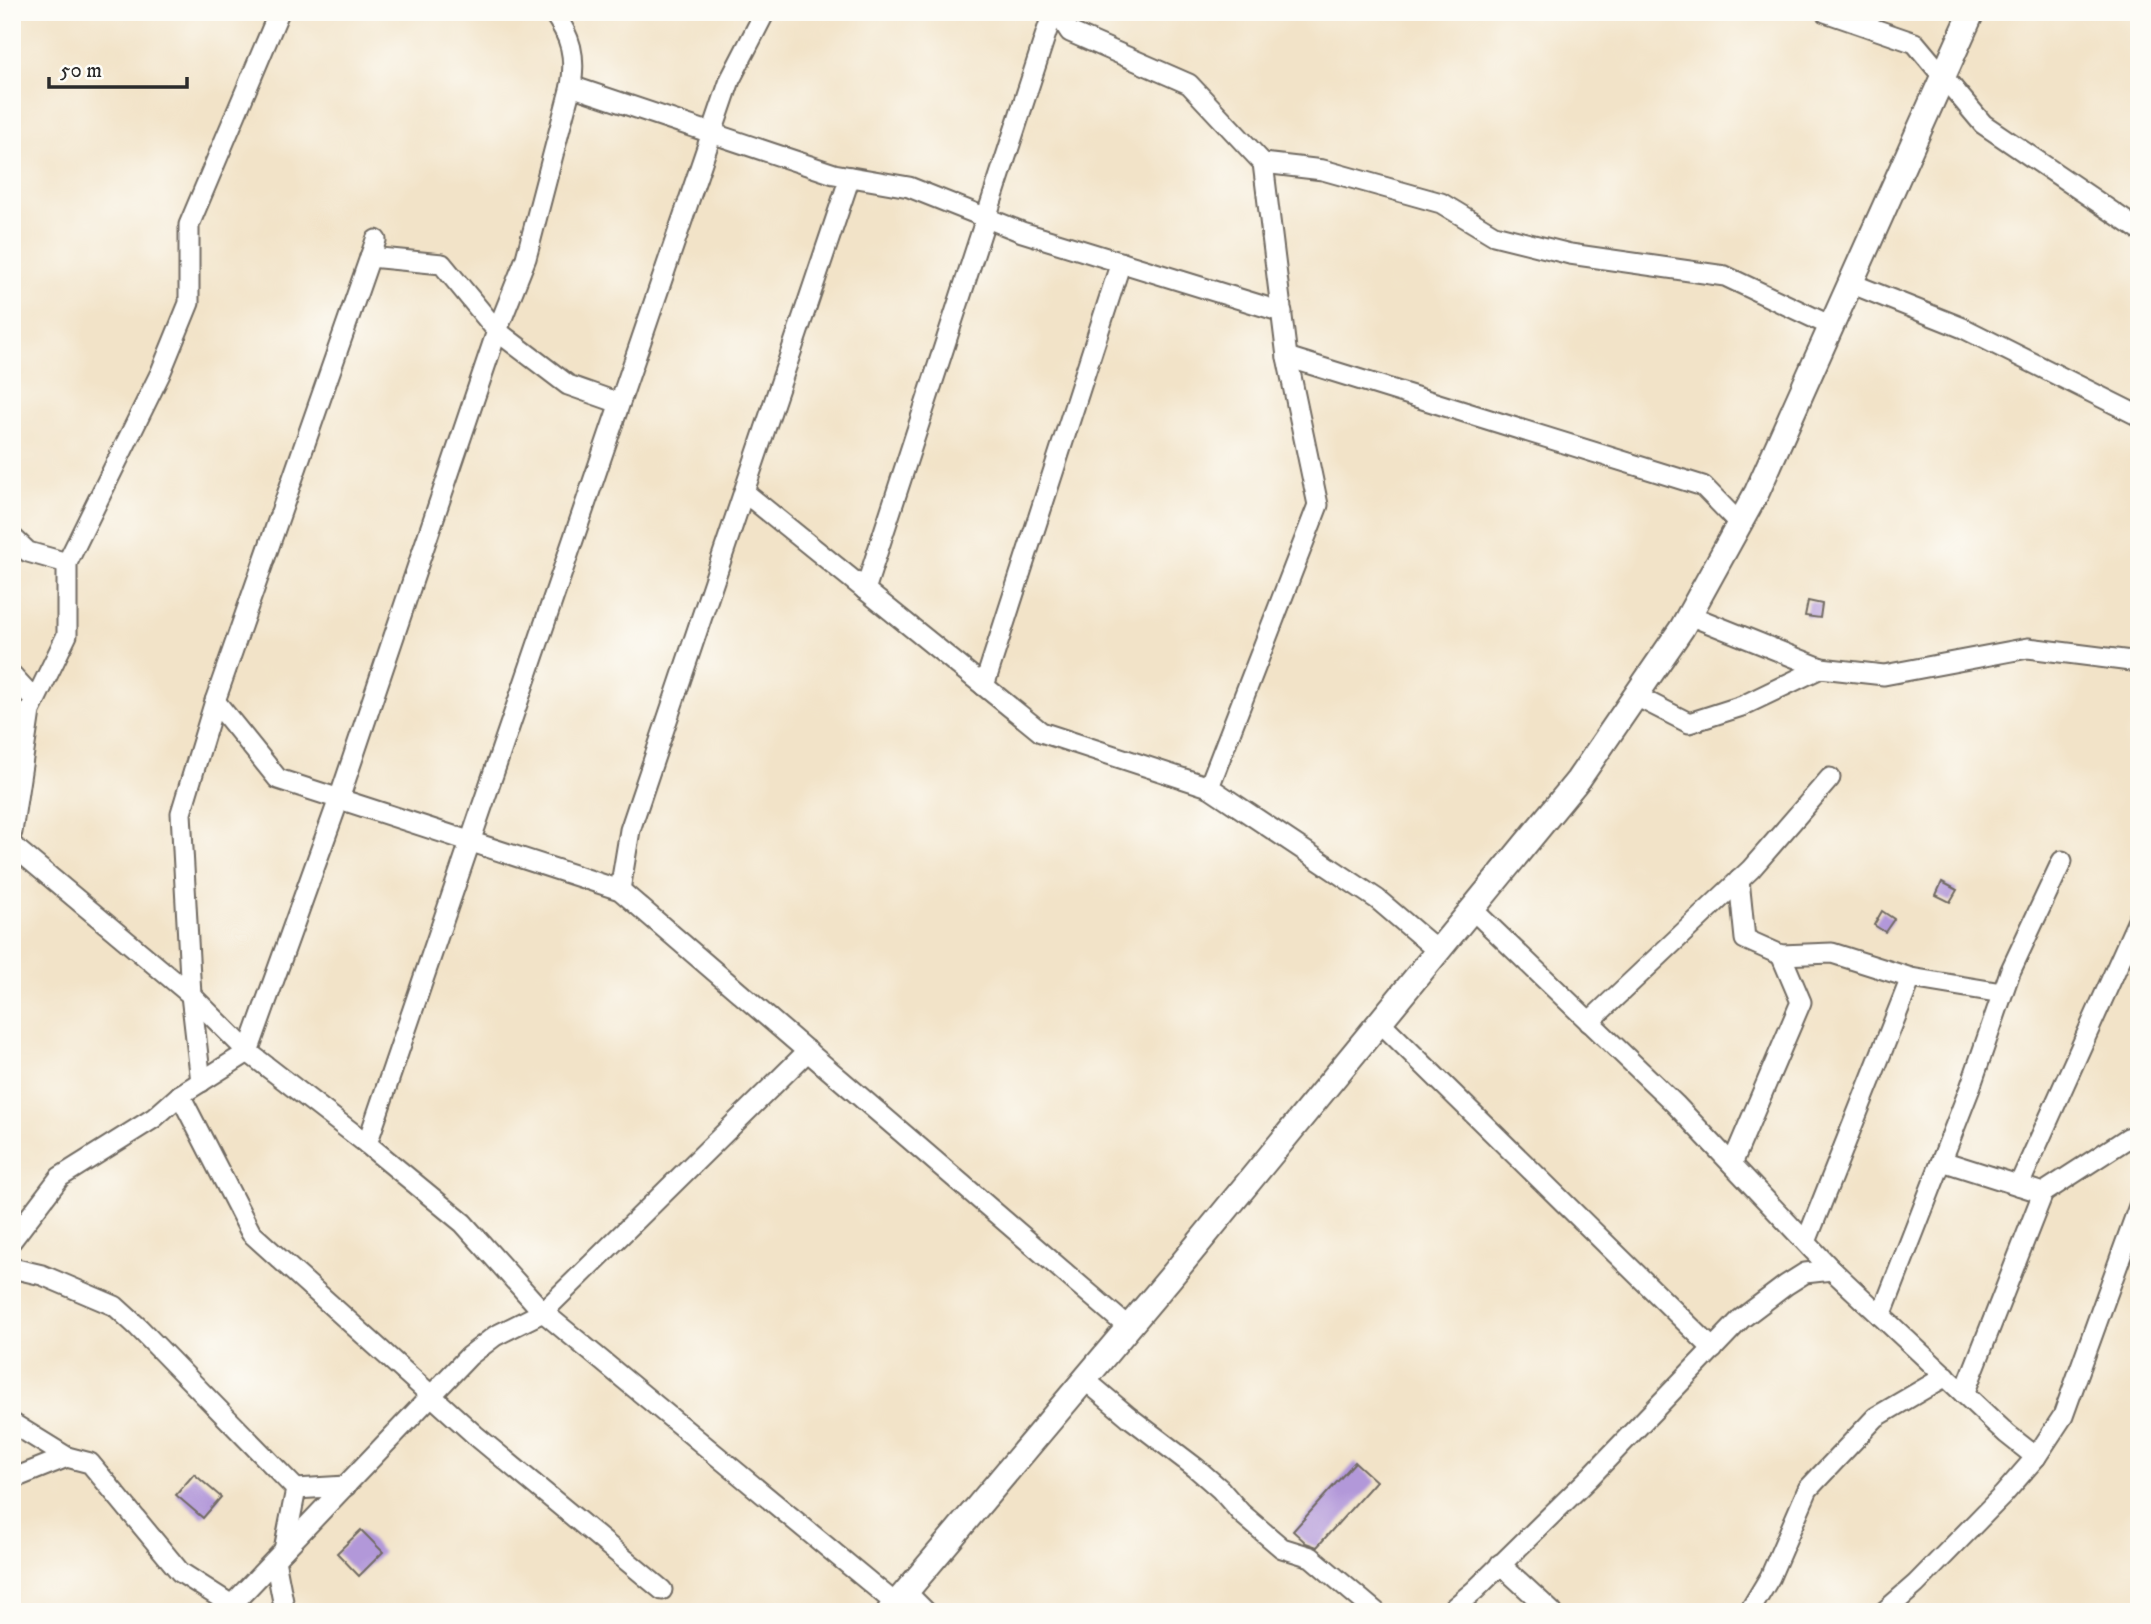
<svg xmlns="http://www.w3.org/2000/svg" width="2151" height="1624" font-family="'IM FELL DW Pica',serif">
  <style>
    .building { fill: #b298d9 }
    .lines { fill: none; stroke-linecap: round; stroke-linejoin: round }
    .minor-casing { stroke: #716b62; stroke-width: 23 }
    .tertiary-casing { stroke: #716b62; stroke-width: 28 }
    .minor { stroke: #fff; stroke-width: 19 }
    .tertiary { stroke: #fff; stroke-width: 24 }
  </style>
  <rect width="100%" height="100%" fill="#fdfcf7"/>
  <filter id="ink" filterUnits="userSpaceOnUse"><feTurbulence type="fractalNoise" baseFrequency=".0143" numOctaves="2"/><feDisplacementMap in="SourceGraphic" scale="14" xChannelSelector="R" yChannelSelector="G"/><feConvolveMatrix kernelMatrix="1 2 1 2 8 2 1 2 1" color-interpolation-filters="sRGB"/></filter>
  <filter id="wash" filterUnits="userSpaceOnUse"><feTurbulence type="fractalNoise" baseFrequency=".00686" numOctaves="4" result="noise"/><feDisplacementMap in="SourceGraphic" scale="28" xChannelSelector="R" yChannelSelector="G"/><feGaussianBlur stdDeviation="1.57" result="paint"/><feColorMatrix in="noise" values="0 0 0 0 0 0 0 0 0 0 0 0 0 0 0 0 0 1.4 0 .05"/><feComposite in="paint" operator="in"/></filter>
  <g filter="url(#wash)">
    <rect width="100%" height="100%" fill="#f2e3c8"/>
    <g id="blocks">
      <g class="building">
        <path d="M1808 601 1822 604 1820 618 1805 616Z"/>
        <path d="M1942 882 1957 890 1950 902 1936 895Z"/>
        <path d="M1882 911 1894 919 1885 932 1874 925Z"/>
        <path d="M1355 1462 1376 1481 1317 1547 1306 1543 1293 1531Z"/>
        <path d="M194 1474 221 1497 203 1518 176 1495Z"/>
        <path d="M361 1530 383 1552 359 1576 337 1553Z"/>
      </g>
    </g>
  </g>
  <g filter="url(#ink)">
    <use href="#blocks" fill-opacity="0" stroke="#716b62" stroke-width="2"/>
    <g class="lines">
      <g class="minor-casing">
        <g id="minor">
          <path d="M1057 12 1070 32 1189 84 1263 163 1287 357 1318 505 1209 787 1377 899 1438 951"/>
          <path d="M1825 12 1915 43 1983 124 2139 230"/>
          <path d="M571 86 834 174 909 187 1022 232 1282 312"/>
          <path d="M1263 163 1323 170 1441 203 1494 235 1570 254 1725 276 1831 326"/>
          <path d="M370 257 442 264 497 331 568 385 619 403"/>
          <path d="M1850 283 1963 328 2139 416"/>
          <path d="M1287 357 1703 486 1740 524"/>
          <path d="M744 492 1041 732 1209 787"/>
          <path d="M12 537 28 552 67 563"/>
          <path d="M865 590 1053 12"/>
          <path d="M1689 615 1821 668"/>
          <path d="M12 675 35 700"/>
          <path d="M984 686 1121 262"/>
          <path d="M1636 696 1689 723 1742 706 1821 668 1884 675 2028 648 2139 662"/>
          <path d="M215 701 278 779 620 890 1128 1327"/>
          <path d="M12 832 30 711 67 635V563L160 374 189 303V225L279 12"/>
          <path d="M12 845 191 995 248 1052 367 1144 463 1223 543 1312 896 1604"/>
          <path d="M620 890 630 830 850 177"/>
          <path d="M1472 909 1675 1104 1832 1270 2007 1434 2036 1457"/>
          <path d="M1781 955 1832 953 1911 978 2002 993"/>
          <path d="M1380 1022 1713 1349"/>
          <path d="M1589 1022 1751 869 1830 778"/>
          <path d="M201 1082 191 995 181 813 215 701 376 240"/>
          <path d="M180 1095 251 1233 475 1435 662 1590"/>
          <path d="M367 1144 730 80 765 12"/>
          <path d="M1942 1161 2043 1193 2128 1138 2139 1134"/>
          <path d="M1732 1164 1801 1002 1781 955 1745 939 1739 880"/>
          <path d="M2019 1185 2139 918"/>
          <path d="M12 1240 60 1177 154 1118 180 1095 248 1052 339 799 497 331 526 258 571 86C576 56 571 37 553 12"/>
          <path d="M1806 1242 1911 978"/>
          <path d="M12 1268 42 1275 115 1306 138 1327 296 1489 284 1550"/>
          <path d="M1881 1316 1970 1088 2010 972 2062 861"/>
          <path d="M1084 1379 1129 1417 1196 1468 1220 1489 1241 1513 1282 1548 1311 1557 1376 1612"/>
          <path d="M1964 1394 2043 1193"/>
          <path d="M12 1423 67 1457 90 1463 180 1572 241 1611"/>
          <path d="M12 1482 17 1477 67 1457"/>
          <path d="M296 1489 346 1486"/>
          <path d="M275 1560 285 1612"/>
          <path d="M1500 1564 1552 1612"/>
          <path d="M906 1592 926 1612"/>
          <path d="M225 1612 469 1356 495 1336 543 1312 808 1051"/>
          <path d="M1449 1612 1475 1590 1589 1478 1741 1319 1786 1285 1805 1273 1832 1270"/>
          <path d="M1749 1612 1770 1577 1808 1489 1876 1417 1946 1376"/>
          <path d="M1884 1612 1916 1584 2003 1495 2036 1457 2063 1416 2139 1206"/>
        </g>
      </g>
      <g class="tertiary-casing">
        <path id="tertiary" d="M889 1612 1170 1278 1578 780 1682 628 1757 492 1972 12"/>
      </g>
      <use href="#minor" class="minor"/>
      <use href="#tertiary" class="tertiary"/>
    </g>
  </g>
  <rect width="2151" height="1624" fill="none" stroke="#fdfcf7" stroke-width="42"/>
  <path d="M49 77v10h138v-10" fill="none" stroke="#2b2b2b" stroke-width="3.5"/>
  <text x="60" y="77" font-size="21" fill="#2b2b2b" stroke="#fdfcf7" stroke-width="5" paint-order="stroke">50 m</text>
</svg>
